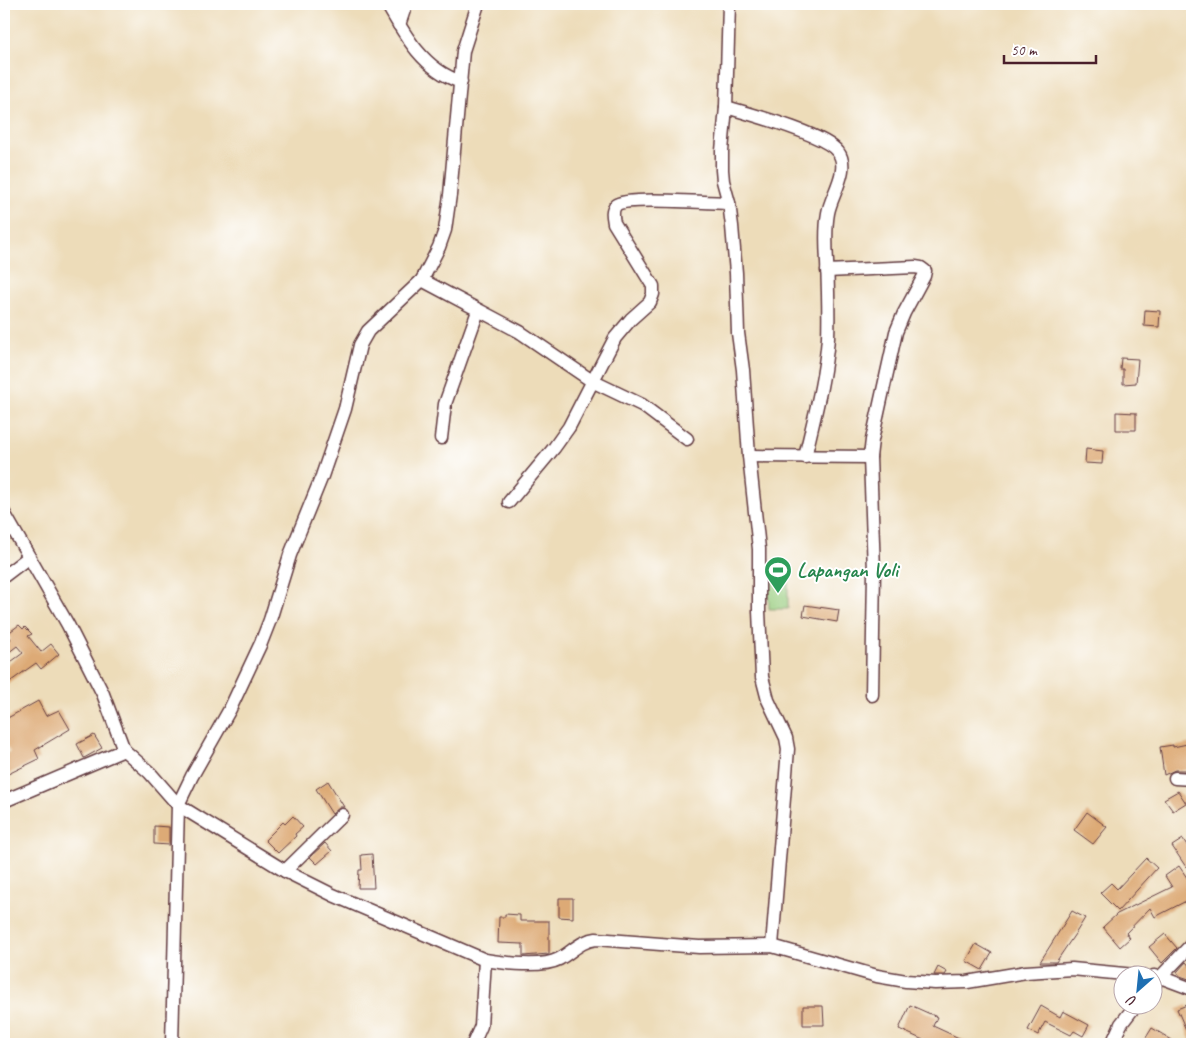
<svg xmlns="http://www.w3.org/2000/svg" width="1196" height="1048" font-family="Caveat,sans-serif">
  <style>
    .green { fill: #98cc7e; stroke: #717654 }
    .building { fill: #ddaa76 }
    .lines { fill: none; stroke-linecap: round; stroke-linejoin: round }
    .minor-casing { stroke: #623b40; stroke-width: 15 }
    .minor { stroke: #fff; stroke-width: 12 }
    .labels { text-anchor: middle; stroke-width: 4; stroke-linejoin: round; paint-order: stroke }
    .leisure-label { font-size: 21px; font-weight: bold; fill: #27864d; stroke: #fff; text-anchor: start }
  </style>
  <rect width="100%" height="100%" fill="#fff"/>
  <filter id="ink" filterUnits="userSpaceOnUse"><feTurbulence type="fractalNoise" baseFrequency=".02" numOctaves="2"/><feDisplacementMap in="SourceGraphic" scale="10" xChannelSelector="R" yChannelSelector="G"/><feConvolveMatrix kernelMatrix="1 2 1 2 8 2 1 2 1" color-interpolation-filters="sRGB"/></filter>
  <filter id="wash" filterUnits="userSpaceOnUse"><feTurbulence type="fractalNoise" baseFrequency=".0096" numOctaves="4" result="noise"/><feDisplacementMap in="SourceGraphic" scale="20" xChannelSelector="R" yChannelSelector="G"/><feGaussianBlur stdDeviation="1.12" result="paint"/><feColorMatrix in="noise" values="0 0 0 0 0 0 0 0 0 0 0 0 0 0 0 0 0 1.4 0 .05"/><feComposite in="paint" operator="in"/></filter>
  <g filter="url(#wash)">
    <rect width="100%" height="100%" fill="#eddcb9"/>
    <path class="green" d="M768 578H788V609H769Z"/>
    <g id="blocks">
      <g class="building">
        <path d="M1145 310 1160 311 1159 327 1144 326Z"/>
        <path d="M1121 358 1138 359 1136 383 1123 384V369H1120Z"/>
        <path d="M1116 412 1136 413V430H1116Z"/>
        <path d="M1086 449 1103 451 1102 464 1085 463Z"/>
        <path d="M805 605 839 610 837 622 803 616Z"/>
        <path d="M19 625 23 629 25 627 32 634 28 636 41 652 51 644 59 654 41 669 36 663 4 686V667L23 653 17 646 8 653 4 649V645L11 639 7 634Z"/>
        <path d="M38 701 46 716 59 710 70 729 35 750 39 759 4 776V755L10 752 4 740V720Z"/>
        <path d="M94 735 102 748 84 758 77 744Z"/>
        <path d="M1192 743V770H1175L1164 775 1160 747 1173 745V747Z"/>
        <path d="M328 781 344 807H340L332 814 316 789Z"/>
        <path d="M1178 791 1186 803 1173 811 1164 799Z"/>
        <path d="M1087 812 1107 827 1093 844 1074 830Z"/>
        <path d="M293 816 303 827 295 834 296 836 278 853 265 840 283 822 285 824Z"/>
        <path d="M154 826 169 827V845L154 844Z"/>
        <path d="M1183 839 1192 853V863L1186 867 1172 846Z"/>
        <path d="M325 843 332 851 317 864 310 857Z"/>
        <path d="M372 854 374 888H358L359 870H362L361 855Z"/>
        <path d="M1146 858 1157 868 1118 911 1100 893 1111 883 1117 889Z"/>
        <path d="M1179 866 1192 885 1186 889 1192 898 1155 917 1150 908 1126 933 1130 938 1120 947 1103 927 1117 914 1172 887 1165 876Z"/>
        <path d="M559 898H573V918L559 917Z"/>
        <path d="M1072 911 1085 918 1077 931 1056 962H1040Z"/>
        <path d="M505 914 520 915V921H549V954L523 956V944L498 943 499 917H505Z"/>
        <path d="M1165 934 1177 948 1162 963 1149 947Z"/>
        <path d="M976 944 992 953 982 970 966 961Z"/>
        <path d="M1186 962 1192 969V980L1180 976 1177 972Z"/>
        <path d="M938 967 947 972 945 975H934Z"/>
        <path d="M910 1005 937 1017 933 1026 972 1044H932L899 1029Z"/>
        <path d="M1187 1005 1192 1016V1044L1177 1009Z"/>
        <path d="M803 1006H823L824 1025H803Z"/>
        <path d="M1041 1006 1060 1017 1063 1011 1089 1025 1083 1036 1074 1031 1071 1035 1045 1022 1038 1035 1028 1030Z"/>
        <path d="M1152 1028 1172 1040 1161 1044H1142Z"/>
      </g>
    </g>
  </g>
  <g filter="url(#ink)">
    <use href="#blocks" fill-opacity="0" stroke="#623b40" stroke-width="1"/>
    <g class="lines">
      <g class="minor-casing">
        <g id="minor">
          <path d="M387 4C405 36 424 70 461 82"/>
          <path d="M729 4 726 107 722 151V170L723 181 729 203 732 226 736 273 738 333 743 370 749 456 759 549V611L762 677 768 700 786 738 788 749 772 946"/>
          <path d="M399 25 406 4"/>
          <path d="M726 107C750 114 825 134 838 152 851 169 831 195 828 213 825 229 826 246 827 262 828 287 829 313 828 338 825 378 814 418 805 457"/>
          <path d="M422 280 520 332 592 381 642 405 687 439"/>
          <path d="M441 438 445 404 478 311"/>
          <path d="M749 456 870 457 872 440 896 332 904 313 924 276 925 271 921 268 915 267 827 271"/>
          <path d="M870 457 874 571 872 695"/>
          <path d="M509 502 554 448 569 427 615 338 631 319 650 302 653 294V286L614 223C613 217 611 210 616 205 626 196 712 203 729 203"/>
          <path d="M4 513 68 625 103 694 124 750 150 773 178 805 285 871 333 895 485 960C504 963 542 968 559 959 572 952 580 941 596 939L699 947 772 946 877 976 906 981 935 983 967 982 1026 972 1072 969 1145 976"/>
          <path d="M4 576 29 557"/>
          <path d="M1175 778 1192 779"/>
          <path d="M4 801 124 750"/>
          <path d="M285 871 342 815"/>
          <path d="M1154 976 1160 977 1192 989"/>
          <path d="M1154 984 1192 944"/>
          <path d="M172 1044 178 805 192 776 230 709 261 643 270 620 290 555 322 476 345 409 360 345 368 331 422 280 439 247 445 230 450 195 463 51 478 4"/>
          <path d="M473 1044 481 1026 485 960"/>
          <path d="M1112 1044 1121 1024 1135 1006"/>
        </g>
      </g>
      <use href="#minor" class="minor"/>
    </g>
  </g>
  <defs>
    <g id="stadium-pin" transform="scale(1.4375)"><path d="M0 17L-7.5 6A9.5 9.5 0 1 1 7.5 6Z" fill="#2e9e5b" stroke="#fff"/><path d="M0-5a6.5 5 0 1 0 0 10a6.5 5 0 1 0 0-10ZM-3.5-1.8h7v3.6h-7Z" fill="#fff"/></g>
  </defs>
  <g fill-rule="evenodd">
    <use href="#stadium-pin" x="778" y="570"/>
  </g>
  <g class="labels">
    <g class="leisure-label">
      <text x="797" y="577">Lapangan Voli</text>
    </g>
  </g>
  <rect width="1196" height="1048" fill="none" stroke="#fff" stroke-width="20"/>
  <g transform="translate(1138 990) rotate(207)"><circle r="24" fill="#ffffff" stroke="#b7a5aa"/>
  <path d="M0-4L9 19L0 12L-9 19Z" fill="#1f6fb2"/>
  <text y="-8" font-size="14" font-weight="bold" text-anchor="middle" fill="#4a1f2b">U</text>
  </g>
  <path d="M1004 55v8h92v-8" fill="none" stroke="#4a1f2b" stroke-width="2.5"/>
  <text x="1011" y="55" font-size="15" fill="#4a1f2b" stroke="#ffffff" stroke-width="4" paint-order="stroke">50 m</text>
</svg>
